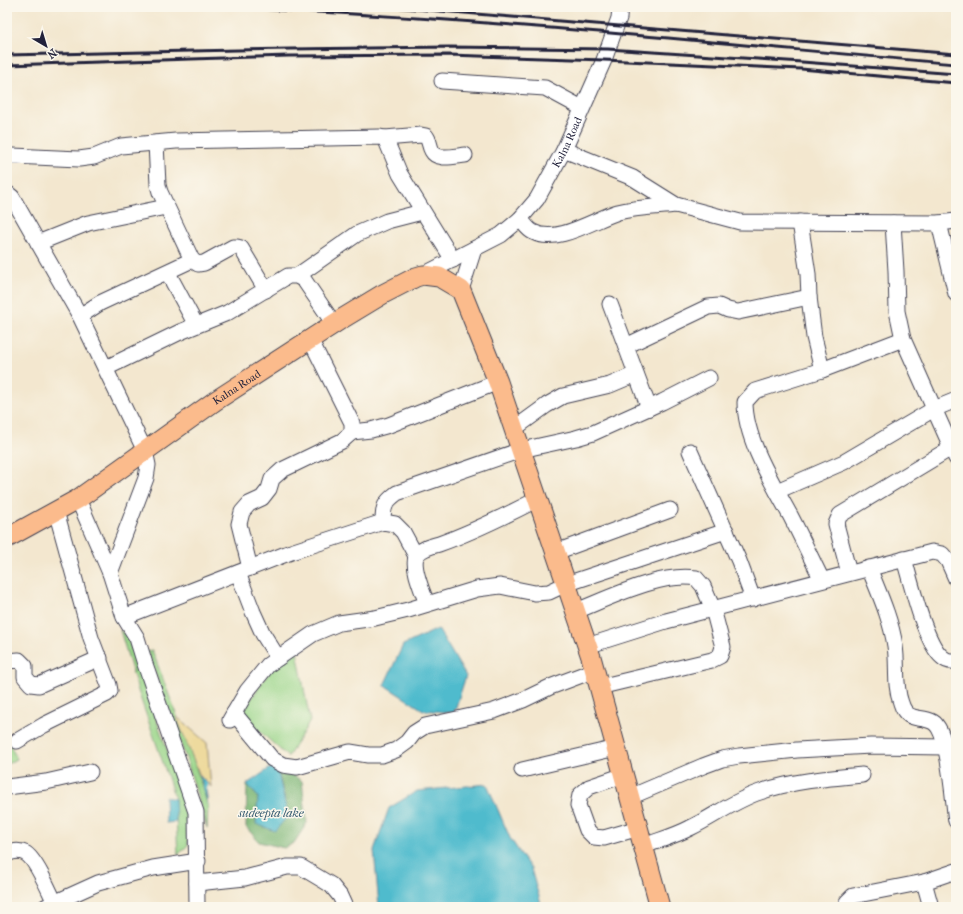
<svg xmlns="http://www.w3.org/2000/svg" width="963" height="914" font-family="'IM FELL French Canon',serif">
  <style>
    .green { fill: #9ad589; stroke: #5e7c62 }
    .forest { fill: #7bb675; stroke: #4e6c58 }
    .sand { fill: #eeda9e; stroke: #887e6c }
    .water { fill: #50bbcd; stroke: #396e84 }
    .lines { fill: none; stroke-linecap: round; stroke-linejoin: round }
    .minor-casing { stroke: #414051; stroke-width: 17 }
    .major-casing { stroke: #414051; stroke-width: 21 }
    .minor { stroke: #fff; stroke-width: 15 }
    .major { stroke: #fbbb8c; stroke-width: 19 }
    .rail { stroke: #22223b; stroke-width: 3 }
    .labels { text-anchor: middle; stroke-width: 3; stroke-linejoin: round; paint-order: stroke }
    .street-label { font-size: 11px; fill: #22223b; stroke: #fbf7ec }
    .water-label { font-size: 12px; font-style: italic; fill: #32586e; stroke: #fbf7ec }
  </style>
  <rect width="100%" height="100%" fill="#fbf7ec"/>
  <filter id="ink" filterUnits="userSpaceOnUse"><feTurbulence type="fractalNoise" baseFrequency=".025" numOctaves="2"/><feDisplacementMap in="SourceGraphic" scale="8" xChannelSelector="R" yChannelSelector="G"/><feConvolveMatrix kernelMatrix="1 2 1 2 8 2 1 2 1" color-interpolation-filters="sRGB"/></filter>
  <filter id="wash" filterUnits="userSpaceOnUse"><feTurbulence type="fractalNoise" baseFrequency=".012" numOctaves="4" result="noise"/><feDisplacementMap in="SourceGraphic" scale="16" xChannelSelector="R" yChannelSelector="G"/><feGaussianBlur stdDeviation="0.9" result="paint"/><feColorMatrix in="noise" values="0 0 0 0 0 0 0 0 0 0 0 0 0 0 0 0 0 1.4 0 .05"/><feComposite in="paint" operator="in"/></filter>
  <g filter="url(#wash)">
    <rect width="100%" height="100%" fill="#f3e7cf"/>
    <g class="green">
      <path d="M120 630 127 636 170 758 185 803 188 845 178 855 175 799 162 760 139 694Z"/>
      <path d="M152 650 194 761 208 806 207 828 187 761 147 651Z"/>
      <path d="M297 651 310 721 288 757 241 714 269 672Z"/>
      <path d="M7 739 17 759 7 764Z"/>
    </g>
    <path class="forest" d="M276 764 302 781 307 823 294 843 284 848 259 842 246 827 247 784 258 797 256 823 288 816 284 795Z"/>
    <path class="sand" d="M176 716 207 743 211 787 200 776Z"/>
    <g class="water">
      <path d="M438 629 466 676 454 713 423 710 384 685 403 645Z"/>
      <path d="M276 764 288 816 275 831 256 824 258 797 247 784Z"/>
      <path d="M200 776 208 784 206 790 208 806Z"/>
      <path d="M487 784 510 838 531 869 542 907H379L374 850 389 808 417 791Z"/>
      <path d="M165 797 175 799 176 822 166 823Z"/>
    </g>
  </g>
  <g filter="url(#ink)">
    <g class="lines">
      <g class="minor-casing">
        <g id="minor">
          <path d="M442 81 545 88 582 108"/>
          <path d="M385 138 421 135 426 136C430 141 429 146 432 151 437 161 455 156 465 155"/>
          <path d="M156 143 158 185 160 192 192 260 198 264 204 263 233 247H237L241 248 266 290"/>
          <path d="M564 150 633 178 676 205 740 222 939 223 956 221"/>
          <path d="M7 157 13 156 79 159 94 157 121 146 176 141 380 137 385 138 400 174 453 260"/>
          <path d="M7 193 12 197 80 316 145 451 148 465 146 478 110 573"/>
          <path d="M520 219C524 223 528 230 533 232 557 245 595 219 618 212 637 207 657 207 676 205"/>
          <path d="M800 222 808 274 809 297 814 337 822 370"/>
          <path d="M893 223 896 271 897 311 903 339 956 458"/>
          <path d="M939 223 956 294"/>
          <path d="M38 243 88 223 166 207"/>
          <path d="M168 273 196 325"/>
          <path id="s1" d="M423 275 501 235 520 219 537 199 564 150 604 60 619 18 620 7"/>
          <path d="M297 276 357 234 387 221 422 212"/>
          <path d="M461 290 474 249"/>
          <path d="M610 304 649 408"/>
          <path d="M80 316 100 303 192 260"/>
          <path d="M626 346 708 307 719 306 728 310 738 312 809 297"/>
          <path d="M106 368 180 332 227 313 288 276H297L304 280 334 324"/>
          <path d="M514 429 547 405 563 396 610 385 636 374"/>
          <path d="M352 432 371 430 389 425 498 382"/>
          <path d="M690 451 739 561 753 599"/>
          <path d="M777 491 844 462 934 409 956 400"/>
          <path d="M78 499 110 573 124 617 137 638 145 664 196 812 197 907"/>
          <path d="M383 522C383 506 385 502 397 493L521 450 576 438 593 433 662 402 709 378"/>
          <path d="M556 552 670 510"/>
          <path d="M904 559C911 582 925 643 942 657 946 661 950 662 956 661"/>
          <path d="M250 568 239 524 242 512 249 504 262 498 269 489 272 479 282 470 342 441 352 432V423L310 339"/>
          <path d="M869 568C879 593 891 619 895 646 898 665 894 685 901 703 907 723 920 715 933 722 949 731 953 801 956 821"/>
          <path d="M238 573 253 612 263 634 278 658"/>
          <path d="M849 573 836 524 840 515 956 445"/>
          <path d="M822 580C811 558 801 536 790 515 772 482 745 439 745 402L755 391 822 370 903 339"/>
          <path d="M427 604C423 592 412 569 416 557 419 549 431 546 439 544 473 532 505 516 538 499"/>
          <path d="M576 611C609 598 661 572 696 578L703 586 713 609 723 647 720 656 712 660 599 687"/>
          <path d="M124 617 291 552 383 522 395 524 403 532 416 556"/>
          <path d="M587 646 666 621 932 552 942 554 948 561 956 579"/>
          <path d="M7 661 19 660 25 666V677L31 684 39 685 100 658"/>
          <path d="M234 713 272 759 283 765 297 767 350 752 368 755H382L396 750 407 742 414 733 425 726 494 711 523 700 550 687 595 670"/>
          <path d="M230 720 247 691 268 665 313 634 339 623 375 618 408 610 477 589 500 586 535 593 549 592 566 584 726 531"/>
          <path d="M17 741 44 725 107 694 110 691 109 685 91 638 56 511"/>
          <path d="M522 770 616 748"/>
          <path d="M624 775 589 787 580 795 578 805 587 830 594 837 604 838 639 828"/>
          <path d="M7 787 46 782 90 772"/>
          <path d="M630 797 703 766 722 759 739 756 797 750 871 746 946 747 956 748"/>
          <path d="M644 846C659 840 675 836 690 828 713 817 735 800 760 792 792 781 828 778 862 775"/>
          <path d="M7 854C13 851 19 850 25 853 35 858 50 892 55 903"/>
          <path d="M924 882 931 907"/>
          <path d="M197 883 245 878 287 867H301L331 885 340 896 345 907"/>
          <path d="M45 907 98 883 153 868 198 861"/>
          <path d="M846 907 847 902 853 896 924 882 956 871"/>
        </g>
      </g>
      <g class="major-casing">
        <g id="major">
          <path id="s2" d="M7 538 78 499 215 401 340 320 383 294 416 277 423 275 439 277 461 290 498 382 591 657 660 907"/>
        </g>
      </g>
      <use href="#minor" class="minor"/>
      <use href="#major" class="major"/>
      <g class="rail">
        <path d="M199 7C452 15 704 42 956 64"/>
        <path d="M392 7 956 54"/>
        <path d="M7 55 290 49 449 47 608 49 802 62 956 74"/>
        <path d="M7 65 288 56 449 55 604 60 801 69 956 83"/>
      </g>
    </g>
  </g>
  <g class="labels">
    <g class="street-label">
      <text dy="4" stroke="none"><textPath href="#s1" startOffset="203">Kalna Road</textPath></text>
      <text dy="4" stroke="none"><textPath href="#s2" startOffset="275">Kalna Road</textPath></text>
    </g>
    <g class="water-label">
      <text x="271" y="817">sudeepta lake</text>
    </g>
  </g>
  <rect width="963" height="914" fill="none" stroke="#fbf7ec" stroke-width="24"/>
  <g transform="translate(46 46) rotate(142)" stroke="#fbf7ec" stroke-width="3" paint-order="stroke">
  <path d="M0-3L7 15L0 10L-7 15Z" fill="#22223b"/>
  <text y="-6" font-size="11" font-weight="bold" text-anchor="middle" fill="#22223b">N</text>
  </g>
</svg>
